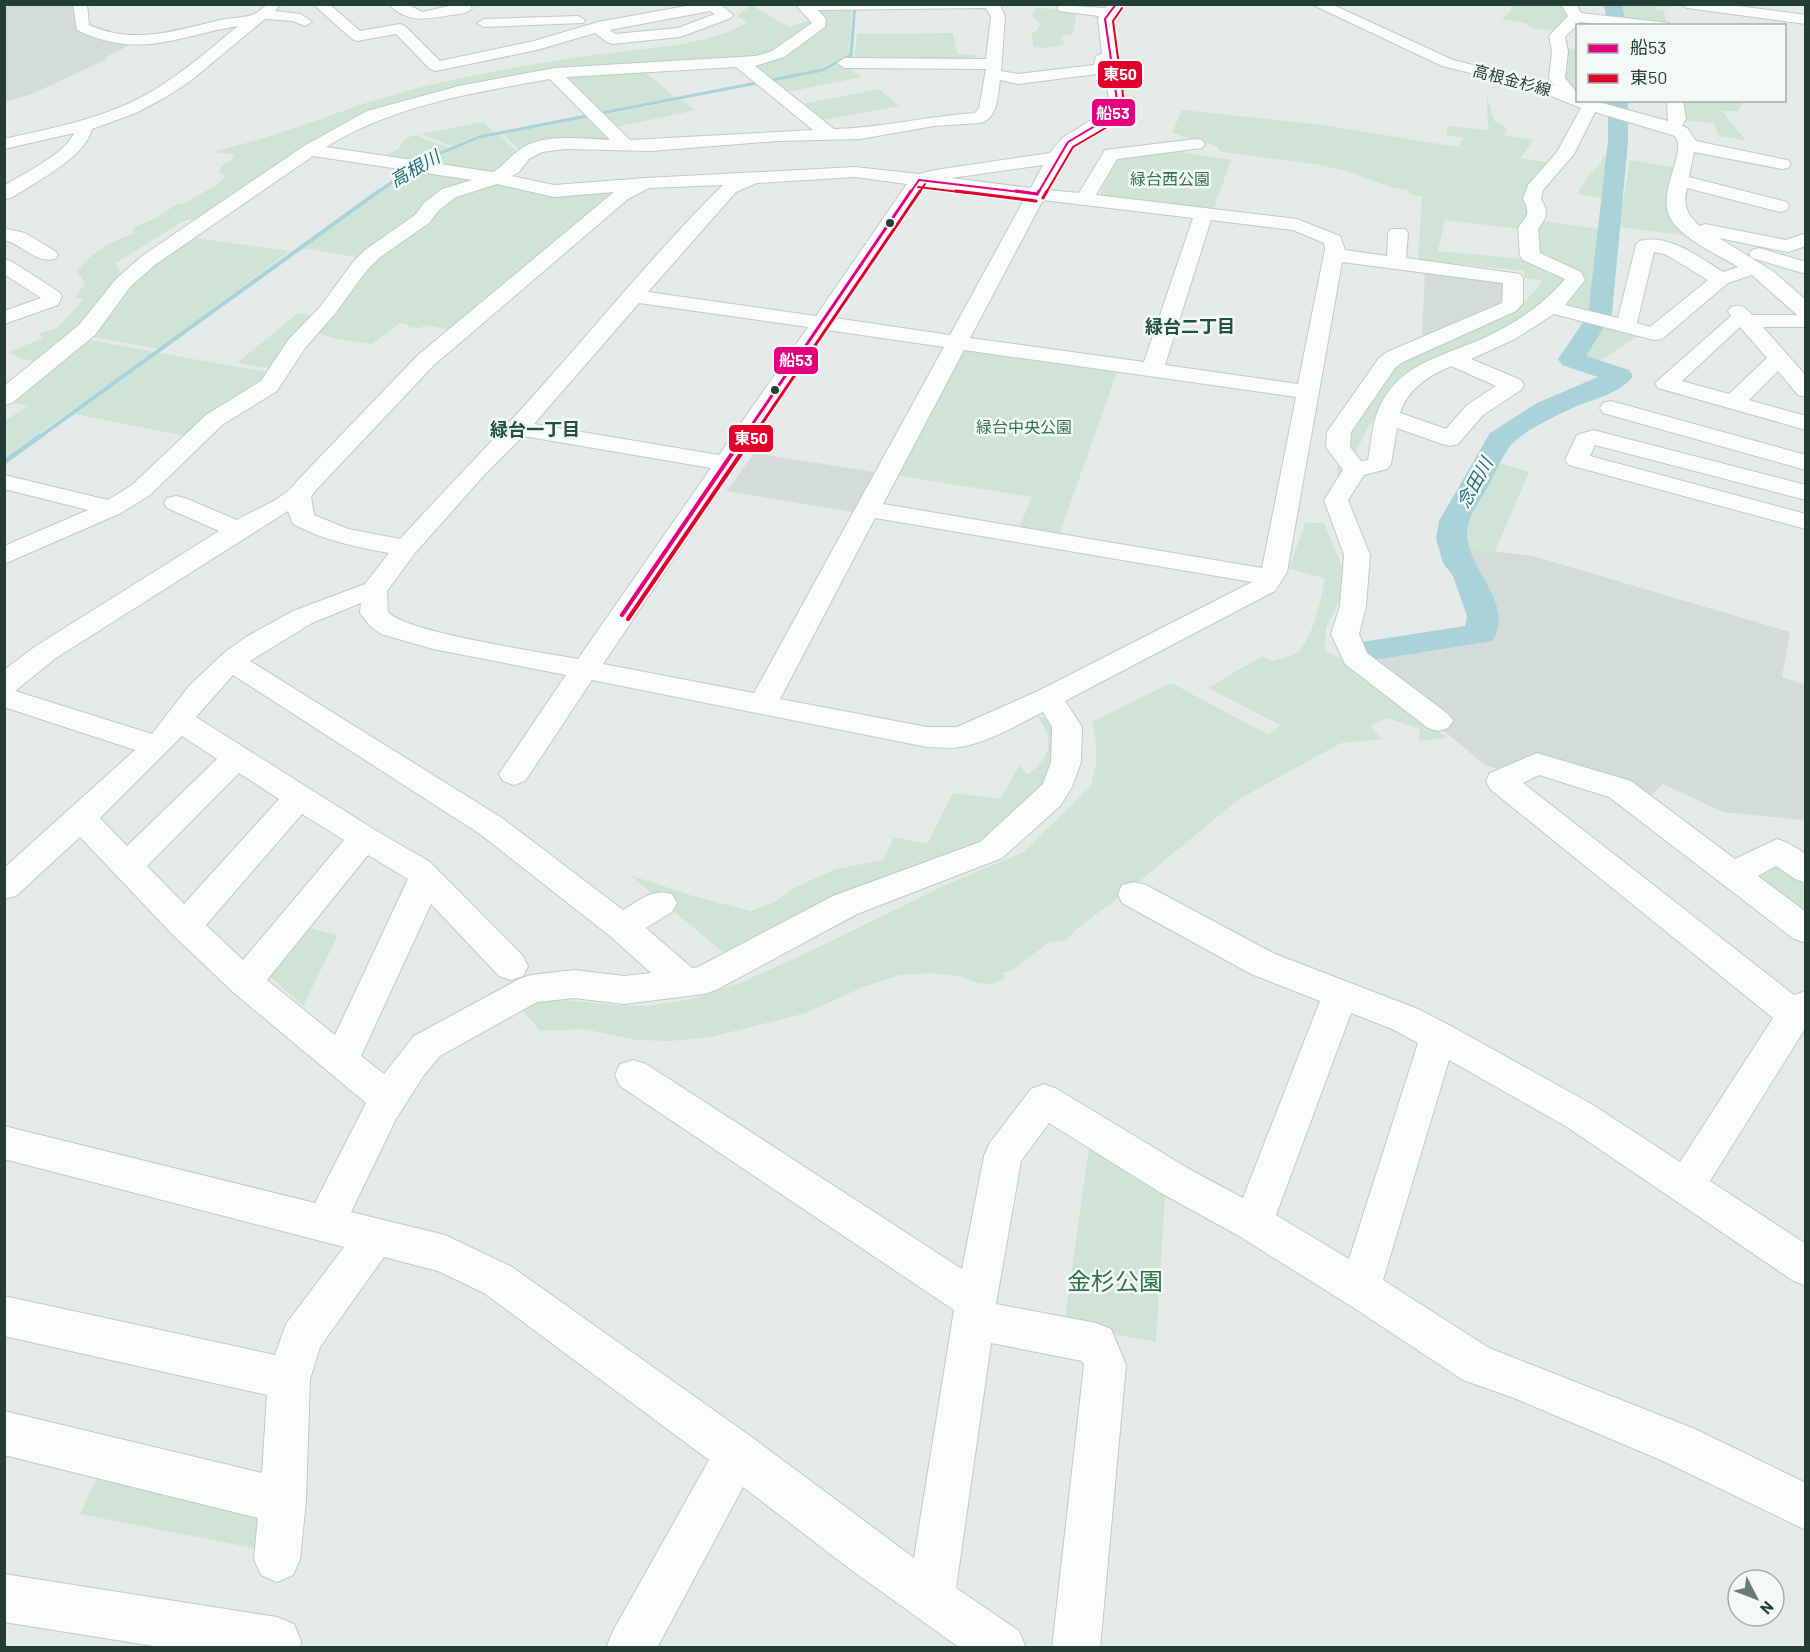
<svg xmlns="http://www.w3.org/2000/svg" width="1810" height="1652" font-family="Barlow,'Noto Sans JP',sans-serif">
  <style>
    .built { fill: #d4dcd9 }
    .green { fill: #cfe3d6 }
    .lines { fill: none; stroke-linecap: round; stroke-linejoin: round }
    .stream-far2 { stroke: #a8d1d8; stroke-width: 3 }
    .stream-far1 { stroke: #a8d1d8; stroke-width: 4 }
    .stream { stroke: #a8d1d8; stroke-width: 5 }
    .river { fill: #a8d1d8; fill-rule: evenodd }
    .minor-casing { stroke: #c3c8c6; stroke-width: 2 }
    .minor { fill: #fbfcfc; fill-rule: evenodd }
    .bus-1-far2-casing { stroke: #f4f9f7; stroke-width: 4.5 }
    .bus-1-far1-casing { stroke: #f4f9f7; stroke-width: 6 }
    .bus-1-casing { stroke: #f4f9f7; stroke-width: 8 }
    .bus-2-far2-casing { stroke: #f4f9f7; stroke-width: 4.5 }
    .bus-2-far1-casing { stroke: #f4f9f7; stroke-width: 6 }
    .bus-2-casing { stroke: #f4f9f7; stroke-width: 8 }
    .bus-1-far2 { stroke: #e5007d; stroke-width: 2 }
    .bus-1-far1 { stroke: #e5007d; stroke-width: 3 }
    .bus-1 { stroke: #e5007d; stroke-width: 4 }
    .bus-2-far2 { stroke: #e4002b; stroke-width: 2 }
    .bus-2-far1 { stroke: #e4002b; stroke-width: 3 }
    .bus-2 { stroke: #e4002b; stroke-width: 4 }
    .bus-dot { fill: #243e37; stroke: #f4f9f7; stroke-width: 2 }
    .labels { text-anchor: middle; stroke-width: 5; stroke-linejoin: round; paint-order: stroke }
    .far-street-label { font-size: 16px; fill: #243e37; stroke: #f4f9f7 }
    .far-park-label { font-size: 16px; fill: #2f7349; stroke: #f4f9f7 }
    .far-water-label { font-size: 18px; font-style: italic; fill: #1f6a78; stroke: #f4f9f7 }
    .far-neighbourhood-label { font-size: 18px; font-weight: bold; fill: #204f43; stroke: #f4f9f7 }
    .near-park-label { font-size: 24px; fill: #2f7349; stroke: #f4f9f7 }
    .line-badge { stroke: #f4f9f7; stroke-width: 2 }
    .badge-label { font-size: 16px; text-anchor: middle; font-weight: bold; fill: #fff }
  </style>
  <rect width="100%" height="100%" fill="#e6ebe9"/>
  <g class="built">
    <path d="M5 5H74L76 28 112 42 133 43 105 58 107 59 32 94 5 102Z"/>
    <path d="M1425 269 1503 280 1507 301 1498 308 1422 340Z"/>
    <path d="M754 453 880 473 857 513 727 491Z"/>
    <path d="M1467 548 1533 556 1790 632 1782 677 1805 685V817L1803 820 1723 812 1663 784 1647 800 1624 783 1531 755 1499 769 1486 766 1438 726 1362 655 1481 641 1488 616 1484 581Z"/>
  </g>
  <g class="green">
    <path d="M1513 4 1566 5 1573 16 1557 31 1531 28 1525 23 1501 19 1510 12Z"/>
    <path d="M751 5 789 27 814 19 815 25 766 57 554 71 369 115 202 219 185 220 116 263 123 277 74 338 40 363 19 358 9 352 43 338 38 334 57 328 83 300 76 297 85 283 77 271C91 253 111 241 133 234L134 227 156 218 177 204 185 203 218 184 225 176 218 172 222 166 233 159 234 154 211 152C286 136 355 102 430 85 486 72 543 62 601 54 648 48 705 46 747 23L737 16Z"/>
    <path d="M1616 5H1672L1670 7 1657 6 1656 10 1666 11 1664 13 1667 24 1621 21Z"/>
    <path d="M808 7H852L849 54 822 69 765 80 745 63 761 62 820 29Z"/>
    <path d="M1037 8 1077 11 1073 34 1060 37 1064 41 1063 45 1046 48 1034 47 1031 35 1038 29 1040 24 1032 15Z"/>
    <path d="M953 33 957 54 974 55 976 62H844L855 55 857 34Z"/>
    <path d="M1565 48 1577 49V90L1570 89 1562 80Z"/>
    <path d="M841 64 862 77 782 93 768 82 827 70Z"/>
    <path d="M641 69 675 97 597 113 562 74Z"/>
    <path d="M879 89 899 106 817 121 797 105Z"/>
    <path d="M1487 96 1494 121 1503 125 1507 131 1502 135 1533 140 1521 158 1552 163 1522 229 1445 220 1438 251 1525 259 1567 277 1550 302 1391 396 1367 429 1348 469 1335 523 1338 458 1344 434 1395 365 1518 310 1543 281 1524 278 1525 271 1418 260 1422 197 1409 194 1408 190 1393 188 1346 171 1320 165 1224 152 1218 150 1217 146 1172 133 1182 110 1323 125 1458 147 1463 138 1446 135 1448 126 1488 130Z"/>
    <path d="M682 100 696 110 616 127 603 115Z"/>
    <path d="M1679 101H1740L1742 104 1738 111H1722L1745 140 1719 136 1714 123 1682 120Z"/>
    <path d="M591 117 615 139 521 152 503 134Z"/>
    <path d="M483 122 495 133 476 136 452 146 420 134Z"/>
    <path d="M416 135 449 148 414 164 380 158 398 149 406 138Z"/>
    <path d="M500 135 518 153 491 176 421 165 481 138Z"/>
    <path d="M1607 143 1625 145 1613 200 1577 194 1590 174 1601 164 1602 157 1614 153V147Z"/>
    <path d="M1168 150 1231 160 1213 211 1098 199 1115 157Z"/>
    <path d="M1630 160 1674 167C1664 209 1662 204 1690 236L1619 227Z"/>
    <path d="M415 168 485 180 445 193 362 258 302 248Z"/>
    <path d="M494 181 547 193 620 187 454 331 426 325 420 328 408 327 409 325 400 323 372 344 337 339 314 332 364 268 455 195Z"/>
    <path d="M1544 221 1612 231 1595 318 1557 308 1579 281 1539 257 1535 230Z"/>
    <path d="M188 237 290 251 159 349 92 337 135 278Z"/>
    <path d="M298 313 316 316 272 369 237 363Z"/>
    <path d="M1600 326 1637 336 1594 365 1576 359Z"/>
    <path d="M84 339 155 352 5 457V421L28 406 5 401Z"/>
    <path d="M959 350 1117 372 1058 538 1018 530 1032 497 894 475Z"/>
    <path d="M159 353 268 372 272 374 191 437 74 414Z"/>
    <path d="M1497 462 1529 472 1495 551 1467 548 1468 524Z"/>
    <path d="M1305 523H1324L1346 576 1339 601 1326 628 1325 651 1350 662 1447 738 1419 741 1420 729 1387 718 1370 726 1382 739 1341 743 1239 799 1130 889 1075 930 1067 940 1049 942 1012 971 1003 972 1005 978 993 984 977 983 960 976 931 973 900 975 863 987 806 1013 711 1037 671 1041 636 1040 584 1029 540 1031 517 1003 547 998 614 1005 647 1006 693 999 742 982 809 952 941 887 1024 852 1091 786 1096 763V742L1092 722 1171 683 1269 735 1280 725 1208 688 1262 656 1272 661C1279 659 1289 657 1295 654 1313 642 1321 598 1325 578L1289 569Z"/>
    <path d="M1037 716 1048 718 1059 730 1056 775 984 842 730 958 630 875 693 896 751 911 775 902 796 887 836 869 883 860 894 837 927 844 953 793 1001 799 1019 765 1027 775C1052 756 1055 741 1037 716Z"/>
    <path d="M1774 861 1805 878V920L1753 880Z"/>
    <path d="M301 926 338 935 303 1006 271 977 269 965Z"/>
    <path d="M1089 1148 1165 1195 1156 1342 1064 1325Z"/>
    <path d="M98 1476 257 1505 263 1550 80 1514Z"/>
  </g>
  <g class="lines">
    <path class="stream-far2" d="M377 193 418 163 479 137 823 70 851 55 855 4"/>
    <path class="stream-far1" d="M38 438 379 191"/>
    <path class="stream" d="M4 462 40 436"/>
    <g class="river">
      <path d="M1604 4H1622L1626 26H1608Z"/>
      <path d="M1608 100H1628V141L1612 314 1586 356 1629 370 1633 376C1623 391 1598 398 1582 404 1565 411 1521 432 1511 445 1501 458 1494 476 1486 490 1481 500 1472 511 1469 522 1456 564 1519 600 1492 641L1361 662 1349 658 1344 651 1349 644 1465 626 1467 616 1453 576 1443 563 1436 539 1439 521 1490 433 1537 403 1598 377 1562 365 1558 359 1588 315 1608 141Z"/>
    </g>
    <g class="minor-casing">
      <g id="minor">
        <path d="M73 4H87L89 25C133 45 175 31 220 20 230 18 243 18 252 15 268 8 259 4 281 4L275 11 301 14 312 22 305 26 293 21 265 19 189 82 164 98 136 113 92 129C85 158 35 182 11 198L4 199V186C22 174 67 153 74 133L4 149V139C56 127 108 118 154 90 184 72 211 48 238 26 177 36 139 60 77 30Z"/>
        <path d="M313 4H329L360 31 400 24 405 26 440 61 534 41 598 22 697 4H720L733 15 731 18 680 37 612 44 607 42 595 33 537 50 436 71 430 69 396 34 357 41 352 39ZM710 11 715 14 678 28 615 34 610 30Z"/>
        <path d="M389 4H407L422 12 449 6 448 4H469L472 8C467 14 458 14 451 15 428 19 407 24 389 4Z"/>
        <path d="M795 4H1000L1005 17 1001 71 1018 74 1094 65 1096 56 1102 54 1098 19 1099 16 1059 11 1057 8 1059 5 1105 8 1108 4H1123L1112 19 1125 99 1123 112 1074 146 1048 190 1079 193 1105 150 1196 139 1202 140 1205 144 1202 148 1117 159 1096 195 1297 219 1340 236 1345 250 1387 256 1388 233 1391 229H1405L1408 233 1406 258 1520 274 1523 278V303L1516 311 1403 362 1395 368 1351 432 1350 447 1361 461 1368 460C1372 440 1372 419 1382 402 1403 362 1447 355 1484 338 1516 323 1542 306 1565 279L1523 260 1520 256 1518 228C1527 216 1531 213 1523 199L1528 185 1557 152 1581 108 1531 88 1442 66 1311 4H1331L1453 60 1555 86 1549 78 1552 51 1549 36 1568 16 1561 4H1576L1581 13 1669 23 1671 26H1615L1580 22 1565 37 1568 51 1565 78 1578 94V100H1591L1668 121 1667 100H1683L1686 119 1682 126 1687 128 1696 141 1782 159 1788 160 1791 164 1788 168 1782 169 1694 152 1689 177 1787 202 1789 206 1787 210 1780 212 1687 188C1683 205 1686 214 1700 226L1705 224 1786 240 1806 233V246L1788 252 1719 238 1774 272 1806 300V327H1763L1806 376V397L1798 395 1778 371 1749 400 1806 416V430L1658 388 1655 383 1731 316 1728 311 1731 307C1742 304 1745 307 1752 315H1797L1752 275 1728 283 1662 339 1654 340 1554 314 1515 339 1471 359 1521 380 1524 385 1521 390 1483 415 1458 444 1450 446 1442 444 1397 428 1391 464 1387 469 1364 475 1348 500 1370 555 1366 606 1359 634 1367 653 1448 714 1453 721 1448 728 1438 731 1428 728 1345 664 1331 634 1340 606 1344 555 1324 500 1343 470 1326 447 1327 432 1379 358 1387 352 1502 303 1503 283 1342 262 1287 572 1275 591 1065 701 1082 727 1081 762 1072 787 1060 806 1002 858 857 914 716 990 704 994 624 1004 574 998 537 1002 440 1056 424 1075 396 1119 351 1212 445 1235 512 1267 753 1438 914 1558 954 1310 620 1086 615 1075 620 1064 633 1060 646 1064 962 1269 984 1156 989 1144 1031 1089 1044 1084 1057 1089 1189 1169 1243 1198 1320 1001 1251 974 1122 903 1118 894 1122 885 1134 882 1146 885 1275 954 1418 1009 1451 1026 1593 1105 1680 1162 1773 1018 1490 789 1486 781 1490 773 1537 753 1631 781 1735 859 1777 839 1788 843 1806 854V883L1795 879 1776 866 1758 876 1806 912V943L1794 939 1609 797 1539 775 1523 783 1794 995 1806 991V1027L1710 1181 1806 1244V1286L1792 1280 1567 1127 1449 1060 1383 1280 1489 1348 1695 1429 1806 1483V1530L1663 1461 1514 1398 1463 1380 1354 1308 1239 1236 1161 1193 1049 1123 1021 1161 996 1304 1096 1323 1111 1329 1126 1365 1100 1648H1052L1084 1365 1082 1361 991 1343 956 1588 1019 1631 1026 1648H960L850 1569 743 1487 657 1648H606L613 1631 709 1460 484 1293 438 1271 384 1257 320 1347 310 1379 306 1501 300 1559 293 1575 277 1582 261 1575 254 1559 258 1518 4 1455V1411L262 1473 267 1395 4 1336V1296L275 1355 286 1324 344 1247 4 1159V1126L315 1203 366 1103 233 992 173 935 80 837 16 896 4 899V868L135 750 4 707V670L36 646 219 531 167 508 164 503 167 498 176 496 185 498 237 520C257 508 284 500 297 481L418 355 614 192 554 197 497 184 456 197 438 211 429 223 379 258 367 270 334 315 305 348 277 391 222 425 150 495 121 513 4 564V546L88 510 4 489V475L108 500 132 485 206 415 261 381 289 339 320 307 353 262 365 250 415 215 424 203 442 189 472 180 313 156 156 264 130 287 95 335 12 403 4 405V386L79 325 116 279 142 256 304 146 367 111 459 86 554 68 756 56 772 51 812 23ZM986 8 991 17 986 59 845 58 837 63 845 68 986 69 979 108 975 113C928 116 881 128 834 129L755 66 784 57 825 27 826 19 818 10ZM736 67 813 130 630 140 566 77ZM1105 73 1109 99 1107 110 1062 138 1050 153 935 170 919 174 855 167 646 178 554 185 512 176 519 172 529 159 542 152 565 149 651 151 778 141 860 139 934 126 980 123C998 119 998 95 1000 80L1018 84ZM550 79 610 140C582 139 541 132 518 151 508 158 505 165 493 172L326 147C394 105 473 93 550 79ZM1595 112 1675 136C1688 153 1654 194 1672 221 1686 241 1717 254 1738 267L1723 272C1699 257 1669 233 1639 241L1636 245 1618 318 1565 305 1585 280 1581 272 1540 253 1538 229C1547 217 1549 212 1541 199L1543 190 1574 154ZM1043 165 1031 188 951 178ZM855 177 907 184 816 316 648 292 736 192 757 183ZM723 185C661 246 607 313 549 378 501 433 449 485 400 539L348 529 314 515 311 497 316 490 434 365 628 199 649 188ZM924 186 1025 198 950 335 835 318ZM1043 200 1193 218 1144 362 970 338ZM1211 220 1293 230 1324 243 1325 249 1298 384 1165 365ZM1654 252 1665 254 1708 280 1650 327 1637 323ZM639 303 808 327 719 455 534 424ZM1740 327 1767 358 1729 394 1682 381ZM827 330 944 347 754 693 603 664ZM964 350 1296 397 1262 568 883 504ZM1451 366 1496 386 1467 405 1446 429 1400 413C1408 389 1428 376 1451 366ZM523 436 711 468 578 659C542 652 407 633 388 612L387 591 415 553 487 472ZM288 511 293 524C323 540 356 547 389 553L365 584 293 611 246 637 225 652 189 686 152 734 15 691 56 658ZM875 518 1252 582 1038 691 957 727H927L780 699ZM361 603 360 613 371 627 381 634 433 649 566 675 499 774 503 781 514 785 525 781 592 680 927 747C938 747 950 749 960 747 989 742 1017 725 1043 712L1052 727 1051 762 1043 784 980 842 833 896 698 967 692 968 646 928 672 912 677 903 672 894C652 888 640 900 623 910L502 818 250 661 312 623ZM233 675 480 834 610 936 651 973 624 976 574 970 531 975 519 979 414 1036 384 1074 361 1056 431 904 499 976 511 980 523 976 528 966 523 956 430 862 375 830 196 717ZM182 736 217 759 127 846 100 818ZM239 773 279 799 184 904 147 866ZM302 814 344 840 243 960 206 925ZM368 855 408 879 335 1035 267 980ZM1351 1013 1392 1029 1418 1043 1349 1259 1276 1215Z"/>
        <path d="M1680 4H1723L1806 15V24L1687 8Z"/>
        <path d="M578 16 585 20 583 23 484 27 477 23 484 19Z"/>
        <path d="M7 229 25 233 55 251 58 255 55 259C36 264 22 244 4 240V230Z"/>
        <path d="M1759 248 1806 262V274L1752 258 1749 254 1752 250Z"/>
        <path d="M4 259 11 261 59 292 62 296 58 305 4 324V311L41 298 4 274Z"/>
        <path d="M1611 401 1806 455V470L1603 413 1600 408 1603 403Z"/>
        <path d="M1593 430 1806 485V500L1595 445 1590 456 1806 514V529L1569 465 1565 460 1577 435Z"/>
        <path d="M4 1574 277 1617 294 1624 301 1641 300 1648H166L4 1622Z"/>
      </g>
    </g>
    <use href="#minor" class="minor"/>
    <g class="bus-1-far2-casing">
      <g id="bus-1-far2">
        <path d="M919 180 1028 193"/>
        <path d="M910 193 919 180"/>
        <path d="M1038 193 1068 142 1110 117 1118 107 1105 19 1116 4"/>
      </g>
    </g>
    <g class="bus-1-far1-casing">
      <g id="bus-1-far1">
        <path d="M1016 191 1037 194"/>
        <path d="M1037 194 1039 191"/>
        <path d="M743 438 911 191"/>
      </g>
    </g>
    <g class="bus-1-casing">
      <path id="bus-1" d="M622 615 744 436"/>
    </g>
    <g class="bus-2-far2-casing">
      <g id="bus-2-far2">
        <path d="M918 187 968 193"/>
        <path d="M919 193 925 184"/>
        <path d="M1046 193 1073 147 1114 123 1125 110 1113 21 1122 8"/>
      </g>
    </g>
    <g class="bus-2-far1-casing">
      <g id="bus-2-far1">
        <path d="M956 191 1036 201"/>
        <path d="M1043 198 1047 191"/>
        <path d="M752 438 920 191"/>
      </g>
    </g>
    <g class="bus-2-casing">
      <path id="bus-2" d="M628 619 753 436"/>
    </g>
    <use href="#bus-1-far2" class="bus-1-far2"/>
    <use href="#bus-1-far1" class="bus-1-far1"/>
    <use href="#bus-1" class="bus-1"/>
    <use href="#bus-2-far2" class="bus-2-far2"/>
    <use href="#bus-2-far1" class="bus-2-far1"/>
    <use href="#bus-2" class="bus-2"/>
  </g>
  <g class="bus-dot">
    <circle cx="890" cy="223" r="5"/>
    <circle cx="775" cy="390" r="5"/>
  </g>
  <g class="labels">
    <g class="far-street-label">
      <text transform="translate(1512 80) rotate(15)" y="6">高根金杉線</text>
    </g>
    <g class="far-park-label">
      <text x="1170" y="185">緑台西公園</text>
      <text x="1024" y="433">緑台中央公園</text>
    </g>
    <g class="far-water-label">
      <text transform="translate(415 169) rotate(-30)" y="6">高根川</text>
      <text transform="translate(1475 483) rotate(-61)" y="6">念田川</text>
    </g>
    <g class="far-neighbourhood-label">
      <text x="1190" y="333">緑台二丁目</text>
      <text x="535" y="436">緑台一丁目</text>
    </g>
    <g class="near-park-label">
      <text x="1115" y="1290">金杉公園</text>
    </g>
  </g>
  <g class="line-badge">
    <rect x="1097" y="60" width="46" height="29" rx="6" fill="#e4002b"/>
    <rect x="1091" y="98" width="45" height="29" rx="6" fill="#e5007d"/>
    <rect x="773" y="346" width="46" height="29" rx="6" fill="#e5007d"/>
    <rect x="728" y="424" width="46" height="29" rx="6" fill="#e4002b"/>
  </g>
  <g class="badge-label">
    <text x="1120" y="80">東50</text>
    <text x="1113" y="119">船53</text>
    <text x="796" y="366">船53</text>
    <text x="751" y="444">東50</text>
  </g>
  <rect width="1810" height="1652" fill="none" stroke="#243e37" stroke-width="12"/>
  <rect x="1576" y="24" width="210" height="78" fill="#f4f9f7" stroke="#a1aeaa" stroke-width="1.5"/>
  <rect x="1588" y="44" width="30" height="9" fill="#e5007d" stroke="#a1aeaa" stroke-width="1.5"/>
  <text x="1630" y="54" font-size="18" fill="#243e37">船53</text>
  <rect x="1588" y="74" width="30" height="9" fill="#e4002b" stroke="#a1aeaa" stroke-width="1.5"/>
  <text x="1630" y="84" font-size="18" fill="#243e37">東50</text>
  <g transform="translate(1756 1598) rotate(132)"><circle r="28" fill="#f4f9f7" stroke="#a1aeaa" stroke-width="1.5"/>
  <path d="M0-4.5L10 22L0 15L-10 22Z" fill="#687b75"/>
  <text y="-9" font-size="16" font-weight="bold" text-anchor="middle" fill="#243e37">N</text>
  </g>
</svg>
